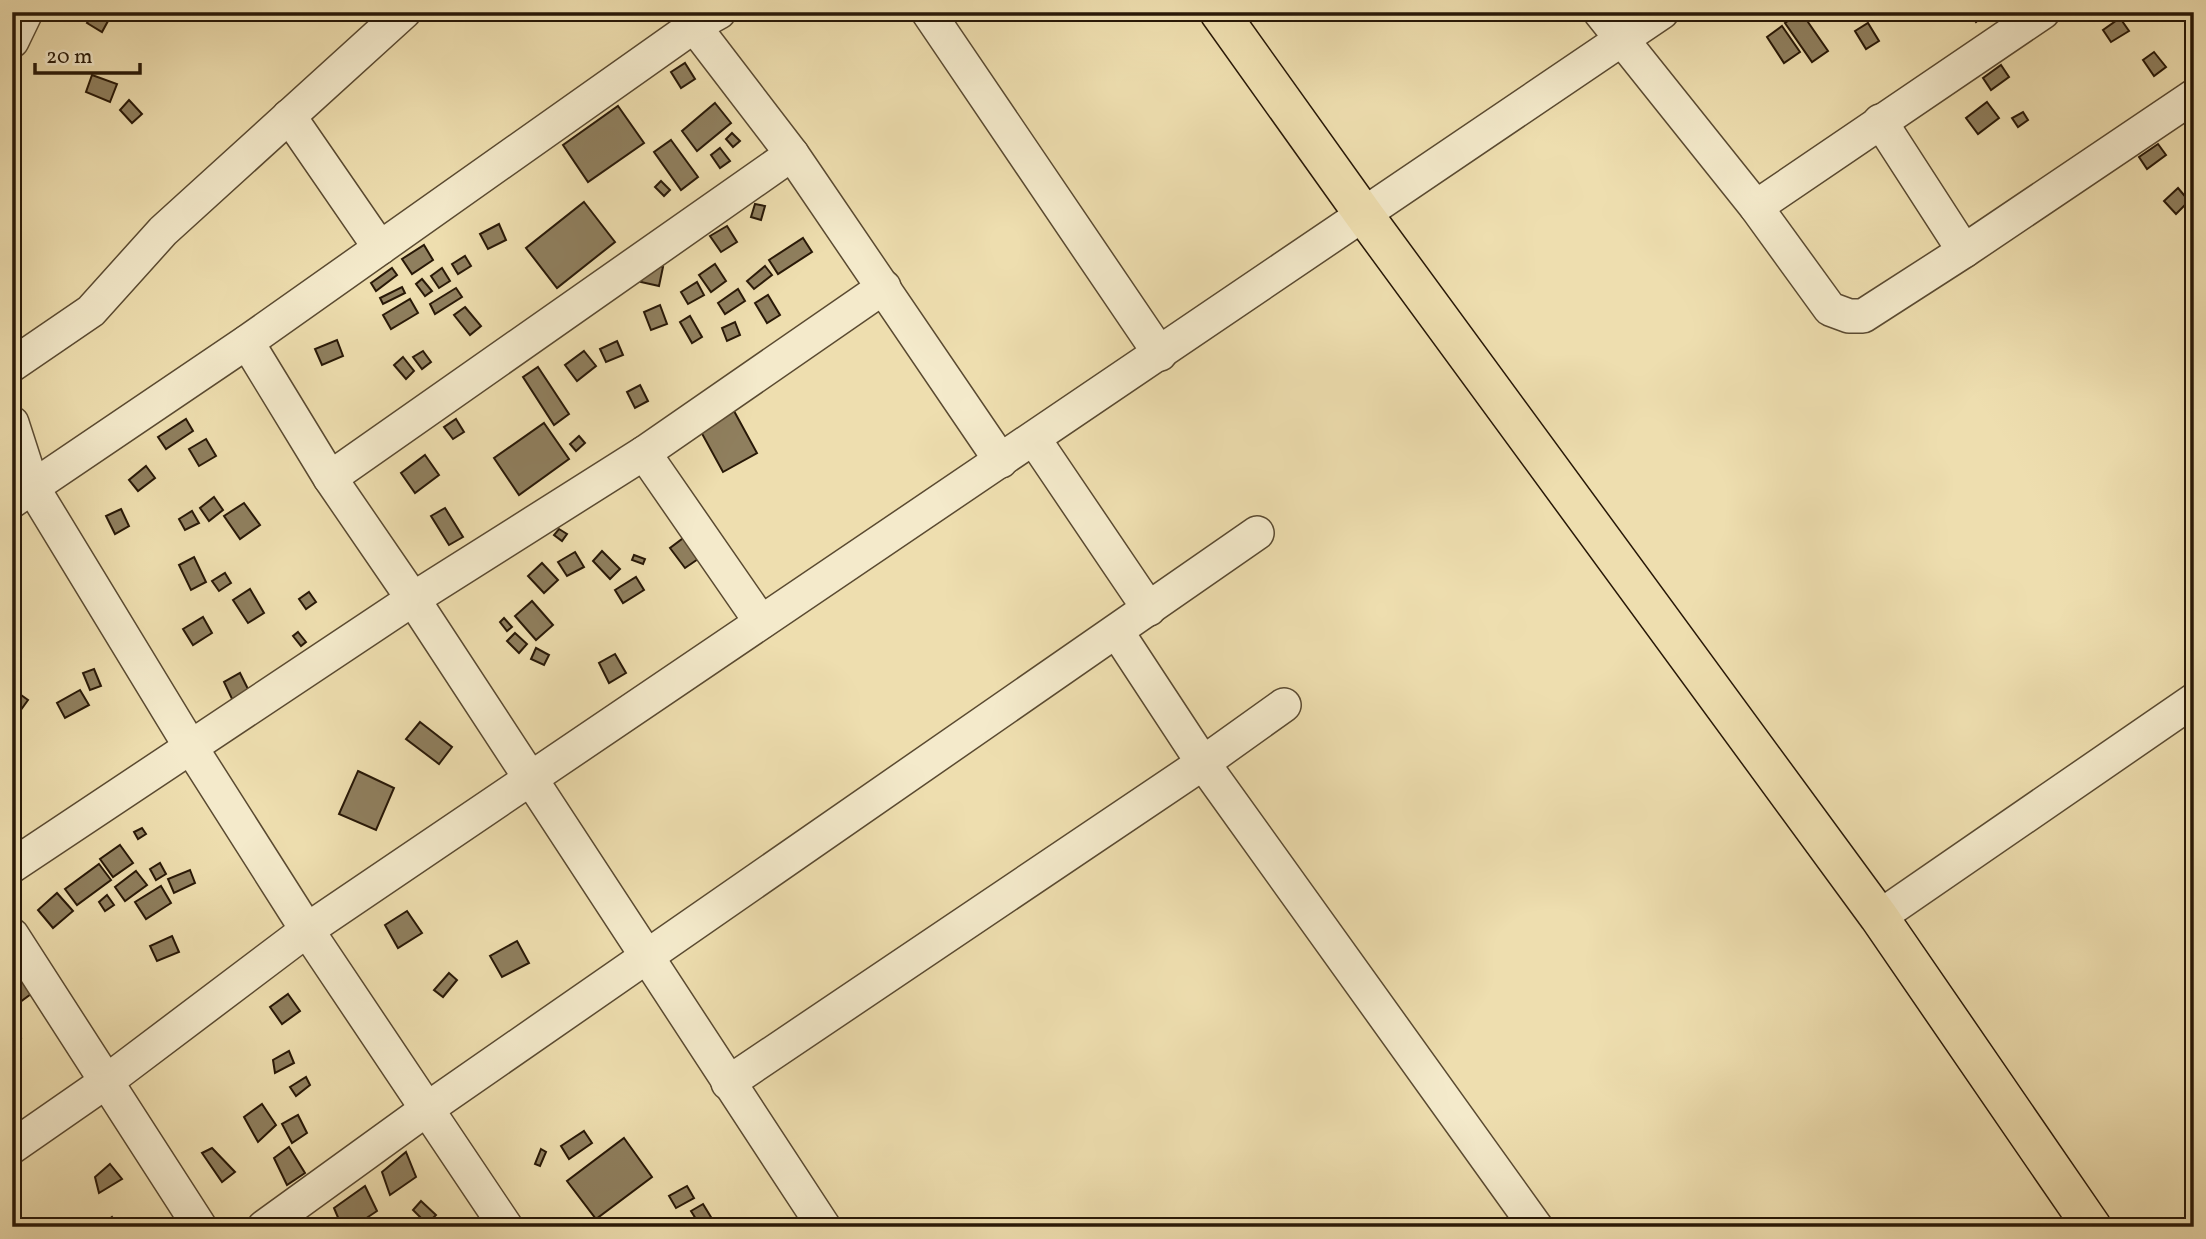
<svg xmlns="http://www.w3.org/2000/svg" width="2206" height="1239" font-family="Vollkorn,serif">
  <style>
    .building { fill: #8f7f5e; stroke: #281807; stroke-width: 2 }
    .lines { fill: none; stroke-linecap: round; stroke-linejoin: round }
    .minor-casing { stroke: #5a4a31; stroke-width: 36 }
    .major-casing { stroke: #281807; stroke-width: 41 }
    .minor { stroke: #f4eacb; stroke-width: 33 }
    .major { stroke: #eedeaf; stroke-width: 38 }
  </style>
  <rect width="100%" height="100%" fill="#eedeaf"/>
  <filter id="stains"><feTurbulence type="fractalNoise" baseFrequency=".00286" numOctaves="4"/><feColorMatrix values="0 0 0 0 .2 0 0 0 0 .09 0 0 0 0 .02 0 0 0 .5 -.17"/></filter>
  <radialGradient id="worn" r=".72"><stop offset=".6" stop-color="#630" stop-opacity="0"/><stop offset="1" stop-color="#630" stop-opacity=".3"/></radialGradient>
  <g class="building">
    <path d="M59 12H77L73 20Z"/>
    <path d="M94 12 108 21 102 32 87 23Z"/>
    <path d="M1801 12 1828 51 1812 62 1785 23Z"/>
    <path d="M1969 12H1988L1976 22Z"/>
    <path d="M2120 18 2129 31 2111 42 2103 30Z"/>
    <path d="M1868 23 1879 41 1866 49 1855 31Z"/>
    <path d="M1782 26 1800 52 1784 63 1767 37Z"/>
    <path d="M2154 52 2166 67 2154 76 2143 60Z"/>
    <path d="M685 63 695 79 681 88 671 72Z"/>
    <path d="M2001 65 2009 77 1991 90 1983 78Z"/>
    <path d="M92 75 117 84 110 102 86 92Z"/>
    <path d="M129 100 142 114 132 123 120 110Z"/>
    <path d="M1987 102 1999 118 1978 134 1966 118Z"/>
    <path d="M715 103 731 123 697 151 682 131Z"/>
    <path d="M618 106 644 143 588 182 563 145Z"/>
    <path d="M2023 112 2028 120 2018 127 2012 118Z"/>
    <path d="M732 133 740 141 733 147 726 139Z"/>
    <path d="M671 140 698 177 681 190 654 152Z"/>
    <path d="M2158 144 2166 155 2147 169 2139 157Z"/>
    <path d="M720 148 730 161 720 168 711 155Z"/>
    <path d="M661 181 670 190 664 196 655 187Z"/>
    <path d="M2178 188 2189 201 2176 214 2164 201Z"/>
    <path d="M584 202 615 242 557 288 526 248Z"/>
    <path d="M755 204 765 206 761 220 751 217Z"/>
    <path d="M499 224 506 240 488 249 480 234Z"/>
    <path d="M727 226 737 242 721 252 710 236Z"/>
    <path d="M803 238 812 252 778 274 769 260Z"/>
    <path d="M424 245 433 260 412 274 402 259Z"/>
    <path d="M465 256 471 266 458 274 452 264Z"/>
    <path d="M646 263 663 267 659 286 641 282Z"/>
    <path d="M715 264 726 281 711 292 699 275Z"/>
    <path d="M765 266 772 275 754 289 747 281Z"/>
    <path d="M392 268 397 275 376 291 371 283Z"/>
    <path d="M442 268 450 281 439 288 431 276Z"/>
    <path d="M422 279 432 291 425 296 416 284Z"/>
    <path d="M697 282 704 295 688 304 681 292Z"/>
    <path d="M402 287 405 293 383 304 380 298Z"/>
    <path d="M456 288 462 297 435 314 430 304Z"/>
    <path d="M738 289 745 301 725 314 718 303Z"/>
    <path d="M768 295 780 315 767 323 755 303Z"/>
    <path d="M410 299 418 313 391 329 383 315Z"/>
    <path d="M660 305 667 324 651 330 644 312Z"/>
    <path d="M465 307 481 326 470 335 454 315Z"/>
    <path d="M690 316 702 337 692 343 680 322Z"/>
    <path d="M735 322 740 335 727 341 722 328Z"/>
    <path d="M337 340 343 356 322 365 315 349Z"/>
    <path d="M617 341 623 355 606 362 600 349Z"/>
    <path d="M423 351 431 362 422 369 413 357Z"/>
    <path d="M584 351 596 366 577 381 565 365Z"/>
    <path d="M403 357 414 371 406 379 394 365Z"/>
    <path d="M538 367 569 414 554 425 523 377Z"/>
    <path d="M640 385 648 401 635 408 627 392Z"/>
    <path d="M734 411 757 453 723 472 700 430Z"/>
    <path d="M186 419 193 431 166 449 158 437Z"/>
    <path d="M456 419 464 432 453 439 444 427Z"/>
    <path d="M544 423 569 459 519 495 494 458Z"/>
    <path d="M579 436 585 443 576 451 570 444Z"/>
    <path d="M206 439 216 456 199 466 189 449Z"/>
    <path d="M425 455 439 475 415 493 401 473Z"/>
    <path d="M146 466 155 478 138 491 129 480Z"/>
    <path d="M214 497 223 510 209 521 200 508Z"/>
    <path d="M244 503 260 525 240 539 224 516Z"/>
    <path d="M445 508 463 537 449 545 431 516Z"/>
    <path d="M121 509 129 526 115 534 106 516Z"/>
    <path d="M192 511 199 523 185 530 179 519Z"/>
    <path d="M559 529 567 534 562 541 554 535Z"/>
    <path d="M686 536 701 557 685 568 670 548Z"/>
    <path d="M602 551 620 569 610 579 593 561Z"/>
    <path d="M575 552 584 567 567 576 558 562Z"/>
    <path d="M634 555 645 559 643 564 632 560Z"/>
    <path d="M194 557 206 582 191 590 179 565Z"/>
    <path d="M542 563 558 580 544 593 528 576Z"/>
    <path d="M225 573 231 583 219 591 212 581Z"/>
    <path d="M636 577 644 590 623 603 615 590Z"/>
    <path d="M250 589 264 613 248 623 233 600Z"/>
    <path d="M309 592 316 602 306 609 299 599Z"/>
    <path d="M532 601 553 625 536 640 515 616Z"/>
    <path d="M203 617 212 633 193 645 183 629Z"/>
    <path d="M504 618 512 627 507 631 500 622Z"/>
    <path d="M298 632 306 642 301 646 293 636Z"/>
    <path d="M515 633 527 644 519 653 507 641Z"/>
    <path d="M536 648 549 655 544 665 531 659Z"/>
    <path d="M615 654 626 673 609 683 599 663Z"/>
    <path d="M94 669 101 686 90 690 83 673Z"/>
    <path d="M240 673 250 693 233 701 224 682Z"/>
    <path d="M14 690 28 700 18 714 12 710V693Z"/>
    <path d="M80 690 89 705 65 718 57 703Z"/>
    <path d="M420 722 452 747 439 764 406 739Z"/>
    <path d="M358 771 394 788 376 830 339 814Z"/>
    <path d="M142 828 146 834 138 839 134 832Z"/>
    <path d="M120 845 133 863 113 877 100 859Z"/>
    <path d="M160 863 166 874 156 880 150 869Z"/>
    <path d="M99 864 111 880 77 905 65 889Z"/>
    <path d="M190 870 195 883 174 893 168 879Z"/>
    <path d="M136 871 147 885 125 901 115 887Z"/>
    <path d="M161 886 171 903 146 919 135 902Z"/>
    <path d="M57 893 73 911 53 928 38 910Z"/>
    <path d="M107 895 114 905 105 911 99 902Z"/>
    <path d="M407 911 422 933 398 948 385 925Z"/>
    <path d="M172 936 179 952 157 961 150 946Z"/>
    <path d="M517 941 529 963 502 977 490 956Z"/>
    <path d="M449 973 457 980 443 997 434 990Z"/>
    <path d="M20 977 31 994 12 1008V980Z"/>
    <path d="M288 994 300 1011 282 1024 270 1007Z"/>
    <path d="M13 1023 21 1038 12 1045V1024Z"/>
    <path d="M289 1051 294 1063 275 1073 273 1060Z"/>
    <path d="M306 1077 310 1085 296 1096 290 1087Z"/>
    <path d="M262 1104 276 1125 258 1142 244 1117Z"/>
    <path d="M298 1115 307 1133 292 1143 282 1124Z"/>
    <path d="M584 1131 592 1143 569 1159 561 1146Z"/>
    <path d="M624 1138 652 1177 596 1219 567 1181Z"/>
    <path d="M289 1147 305 1173 287 1185 274 1158Z"/>
    <path d="M212 1148 235 1172 222 1182 202 1153Z"/>
    <path d="M541 1149 546 1152 540 1166 535 1164Z"/>
    <path d="M406 1152 416 1177 390 1195 382 1172Z"/>
    <path d="M110 1164 122 1179 99 1193 95 1177Z"/>
    <path d="M365 1186 377 1211 353 1227H342L334 1208Z"/>
    <path d="M687 1186 694 1198 676 1208 669 1196Z"/>
    <path d="M421 1201 436 1215 427 1224 413 1210Z"/>
    <path d="M703 1204 717 1227H701L691 1211Z"/>
    <path d="M112 1217 119 1227H99Z"/>
  </g>
  <g class="lines">
    <g class="minor-casing">
      <g id="minor">
        <path d="M928 12 1160 354"/>
        <path d="M1600 12 1756 207 1830 309 1849 316H1863L1964 251 2194 96"/>
        <path d="M694 26 792 154 1001 461"/>
        <path d="M12 41 26 12"/>
        <path d="M289 116 380 248"/>
        <path d="M1880 121 1964 251"/>
        <path d="M1756 207 2043 12"/>
        <path d="M247 342 330 478 413 599 824 1227"/>
        <path d="M12 365 91 311 163 231 404 12"/>
        <path d="M12 423 33 488 190 746 307 930 506 1227"/>
        <path d="M1034 439 1149 609"/>
        <path d="M644 453 761 622"/>
        <path d="M330 478 792 154"/>
        <path d="M12 501 247 342 694 26 719 12"/>
        <path d="M1117 632 1203 763 1536 1227"/>
        <path d="M12 866 413 599 644 453 884 287"/>
        <path d="M1879 917 2194 700"/>
        <path d="M12 935 200 1227"/>
        <path d="M728 1083 1203 763 1284 705"/>
        <path d="M12 1147 107 1081 307 930 1662 12"/>
        <path d="M264 1227 427 1109 1257 533"/>
      </g>
    </g>
    <g class="major-casing">
      <path id="major" d="M1219 12 1364 215 1879 917 2092 1227"/>
    </g>
    <use href="#minor" class="minor"/>
    <use href="#major" class="major"/>
  </g>
  <rect width="2206" height="1239" fill="none" stroke="#eedeaf" stroke-width="42"/>
  <rect x="14" y="14" width="2178" height="1211" fill="none" stroke="#281807" stroke-width="3.5"/>
  <rect x="21" y="21" width="2164" height="1197" fill="none" stroke="#281807" stroke-width="2"/>
  <path d="M35 63v10h105v-10" fill="none" stroke="#281807" stroke-width="3.5"/>
  <text x="46" y="63" font-size="21" fill="#281807" stroke="#f4eacb" stroke-width="5" paint-order="stroke">20 m</text>
  <rect width="100%" height="100%" filter="url(#stains)"/>
  <rect width="100%" height="100%" fill="url(#worn)"/>
</svg>
